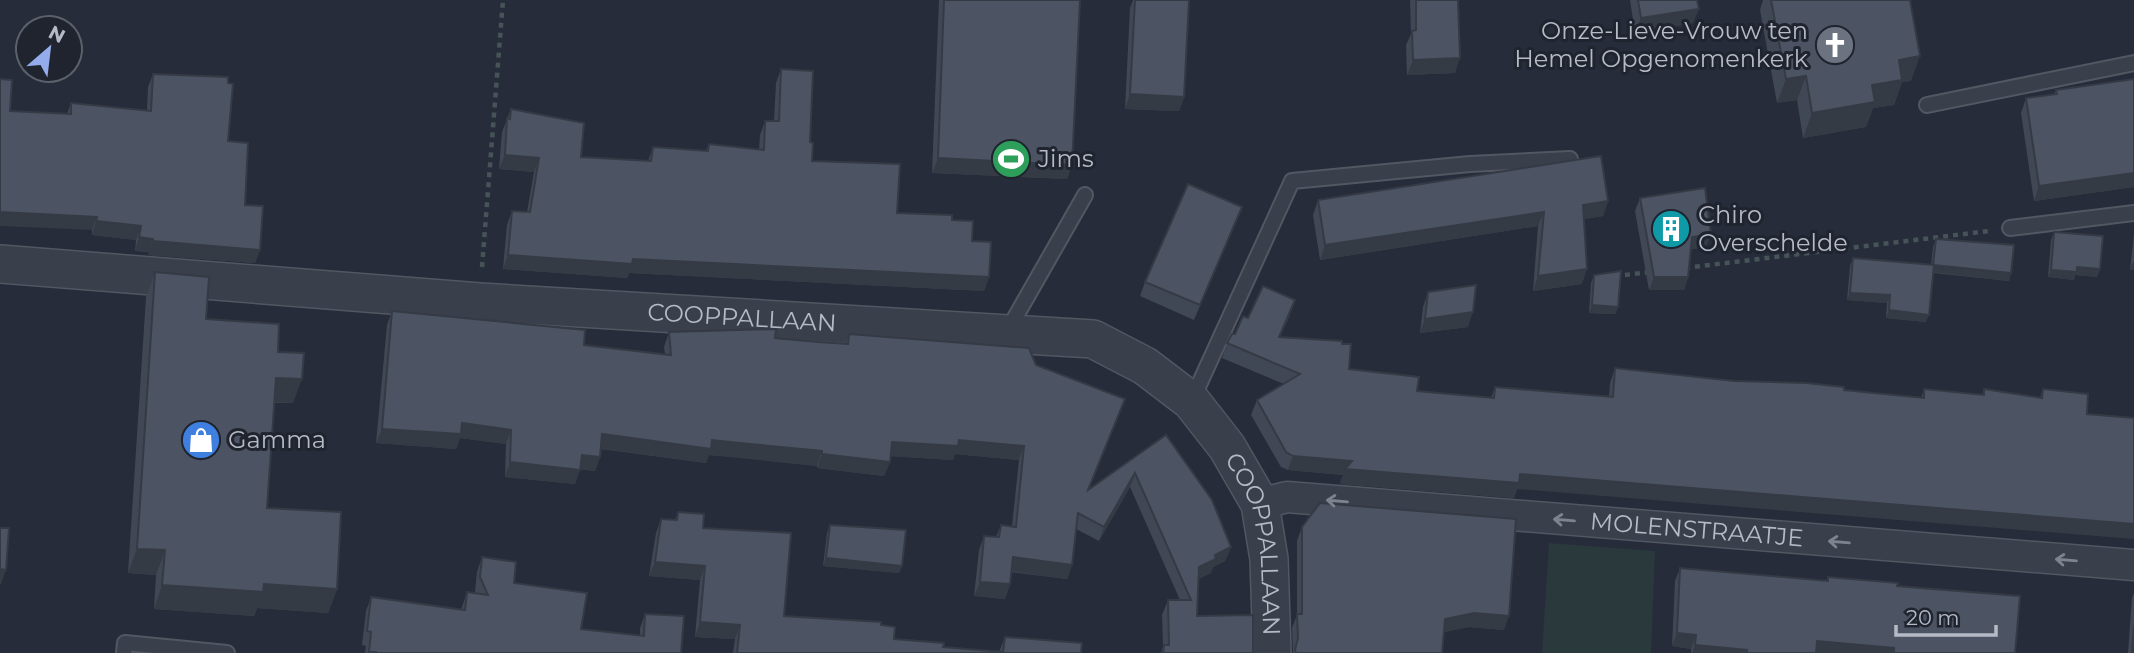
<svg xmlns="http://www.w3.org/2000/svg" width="2134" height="653" font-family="Montserrat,sans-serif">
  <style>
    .green { fill: #29393c }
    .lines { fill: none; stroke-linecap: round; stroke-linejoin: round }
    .service-casing { stroke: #525762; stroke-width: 18 }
    .minor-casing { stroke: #525762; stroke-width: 33 }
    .tertiary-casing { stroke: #525762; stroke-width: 40 }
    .path { stroke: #465458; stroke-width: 4.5; stroke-dasharray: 5 5; stroke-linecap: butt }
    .service { stroke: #393f4b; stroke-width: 14 }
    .minor { stroke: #393f4b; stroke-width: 30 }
    .tertiary { stroke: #393f4b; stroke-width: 37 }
    .wall { fill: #414855 }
    .shaded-wall { fill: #353b45 }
    .building { fill: #4c5463; stroke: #353b45; stroke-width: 2 }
    .oneway { stroke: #7d838f }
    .labels { text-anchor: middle; stroke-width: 6; stroke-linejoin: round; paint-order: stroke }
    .poi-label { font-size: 24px; fill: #b5bac6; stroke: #1f242f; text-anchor: start }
    .street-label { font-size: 24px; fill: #b5bac6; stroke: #1f242f }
  </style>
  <rect width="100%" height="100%" fill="#262c3a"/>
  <path class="green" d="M1549 543 1655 551 1651 653H1542Z"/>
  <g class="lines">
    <g class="service-casing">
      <g id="service">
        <path d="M1927 105 2134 63"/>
        <path d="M2010 228 2134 213"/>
        <path d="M1008 330 1085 195"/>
        <path d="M1192 400 1292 181 1470 164 1570 159"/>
        <path d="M124 653 125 643 227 653"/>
      </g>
    </g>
    <g class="minor-casing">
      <g id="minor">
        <path id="s1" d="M1260 504 1287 497 2134 565"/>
      </g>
    </g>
    <g class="tertiary-casing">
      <g id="tertiary">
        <path id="s2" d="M0 264 480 302 1093 339 1145 366 1191 401 1227 447 1260 504 1269 559 1272 653"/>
      </g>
    </g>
    <g class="path">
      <path d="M482 267 503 0"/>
      <path d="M1685 268 1989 231"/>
      <path d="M1615 276 1652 272"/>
    </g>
    <use href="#service" class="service"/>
    <use href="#minor" class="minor"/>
    <use href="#tertiary" class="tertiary"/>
  </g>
  <g class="wall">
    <path d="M939 0H1080L1072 165 1067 179 932 173Z"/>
    <path d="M1133 0H1135L1184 97 1179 111 1125 109 1130 8Z"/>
    <path d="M1410 0H1458L1455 73 1407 75 1406 45 1411 34Z"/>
    <path d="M1630 0H1697L1693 23 1635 33Z"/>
    <path d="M1763 0H1910L1911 81 1902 82 1894 105 1873 108 1866 127 1803 138 1797 100 1777 103 1760 10Z"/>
    <path d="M781 69 810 142 812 161 897 213 952 220 972 241 989 277 984 291 629 273 627 278 503 269 507 225 512 211 527 212 534 172 499 169 502 132 511 109 581 157 648 161 653 147 706 151 709 144 759 150 760 135 765 121H774L776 83Z"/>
    <path d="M153 74 228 141 245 205 260 250 255 263 148 255 149 252 135 251 136 240 92 235V230L10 111 67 114 71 103 147 110 148 87Z"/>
    <path d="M2134 79V187L2034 201 2021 113 2026 98 2054 94 2056 90Z"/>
    <path d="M1640 198 1711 234 1706 247 1691 249 1688 277 1684 290H1649L1635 211Z"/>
    <path d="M1318 200 1608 201 1603 216 1584 219 1582 284 1533 291 1538 226 1320 260 1313 215Z"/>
    <path d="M1242 207 1194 320 1140 296 1145 282Z"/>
    <path d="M2054 232 2100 269 2097 277 2075 275 2074 280 2048 277 2051 240Z"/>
    <path d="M2134 234V270H2130Z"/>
    <path d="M1936 239 2011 273 2009 281 1933 273 1926 322 1886 318 1887 303 1847 300 1850 266 1853 258 1931 265 1933 247Z"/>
    <path d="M155 272 206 319 278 352 293 403H274L267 508 337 589 328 613 257 608 254 616 154 609 156 575 128 573 146 297Z"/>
    <path d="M1594 275 1618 307 1615 314 1589 313 1591 283Z"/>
    <path d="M1428 292 1468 327 1420 333 1423 307Z"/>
    <path d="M392 311 584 345 665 354 664 347 669 332 775 338 845 344 849 334 1089 490 1166 435 1231 547 1225 561 1213 567 1211 573 1198 579 1197 616 1253 653H1161L1163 646 1162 615 1168 600H1180L1130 487 1099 541 1076 529 1072 565 1067 579 1011 572 1010 584 1005 599 974 596 979 550 984 536 996 537 1001 525 1012 526 1019 460 955 454 953 460 890 456V462L884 476 817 468V466L735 457 709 455 706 463 601 449 600 457 595 471 580 469 575 484 505 477 506 444 460 438 456 449 376 443 387 325Z"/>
    <path d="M1290 315 1280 337 1342 344 1349 369 1417 391 1491 398 1495 387 1609 397 1610 383 1615 368 1734 381 1921 398 1924 389 1982 395 1984 389 2040 398 2043 389 2088 394 1517 489 1514 498 1340 484 1343 475 1288 470 1281 467 1251 415 1257 400 1284 384 1222 358 1227 343 1248 318Z"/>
    <path d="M678 512 703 528 784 616 881 625 894 639 943 647 999 652 1005 637 1081 653H733L735 639 695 637 700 580 649 576 656 533 661 519 675 520Z"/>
    <path d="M830 525 902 566 899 573 823 566 827 533Z"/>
    <path d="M1302 527 1504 630 1469 627 1444 632 1442 653H1293L1292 628 1297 615V541Z"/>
    <path d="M482 557 514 583 581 629 640 635V628L645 614 681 653H365L366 646 362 645 366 611 371 597 461 610 467 592 476 593 475 591 477 572Z"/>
    <path d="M1680 568 1826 581 1828 577 1897 586 2015 653H1691V649L1672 646 1675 581Z"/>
    <path d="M2134 593V653H2128L2132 598Z"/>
  </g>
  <g class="shaded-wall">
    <path d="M1699 9 1693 23 1635 33 1641 18Z"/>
    <path d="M1920 56 1911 81 1902 82 1894 105 1873 108 1866 127 1803 138 1812 113 1872 85 1899 60Z"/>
    <path d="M1460 58 1455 73 1407 75 1413 60Z"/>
    <path d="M1806 76 1797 100 1777 103 1786 79Z"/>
    <path d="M1130 94 1184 97 1179 111 1125 109Z"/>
    <path d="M505 155 539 158 534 172 499 169Z"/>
    <path d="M938 158 1072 165 1067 179 932 173Z"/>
    <path d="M2134 173V187L2034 201 2039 186Z"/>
    <path d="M1608 201 1603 216 1578 220 1583 205Z"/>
    <path d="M1242 207 1236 222 1194 320 1200 305Z"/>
    <path d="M0 212 97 217 92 230 0 226Z"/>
    <path d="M1544 212 1538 226 1320 260 1325 245Z"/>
    <path d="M96 221 141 226 136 240 92 235Z"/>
    <path d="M1711 234 1706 247 1688 250 1692 237Z"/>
    <path d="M139 237 153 239 149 252 135 251Z"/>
    <path d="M153 241 260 250 255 263 148 255Z"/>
    <path d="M508 255 633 259 989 277 984 291 629 273 627 278 503 269Z"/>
    <path d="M2133 262H2134V270H2130Z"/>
    <path d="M1933 265 2011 273 2009 281 1931 272Z"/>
    <path d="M2077 267 2100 269 2097 277 2075 275 2074 280 2048 277 2051 270Z"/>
    <path d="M1587 269 1582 284 1533 291 1538 276Z"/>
    <path d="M1654 277H1688L1684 290H1649Z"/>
    <path d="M1850 293 1890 295 1887 303 1847 300Z"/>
    <path d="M1295 300 1290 315 1273 351 1279 337Z"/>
    <path d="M1592 305 1618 307 1615 314 1589 313Z"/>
    <path d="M1889 310 1929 315 1926 322 1886 318Z"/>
    <path d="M1473 312 1468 327 1420 333 1425 319Z"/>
    <path d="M276 378 302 379 293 403 267 402Z"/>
    <path d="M462 423 511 430 506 444 460 438 456 449 376 443 382 429Z"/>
    <path d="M602 434 712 440 822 451 817 466 709 455 706 463 597 448Z"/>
    <path d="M959 440 1024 446 1019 460 955 454 953 460 887 456 892 442Z"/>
    <path d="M822 454 890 462 884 476 817 468Z"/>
    <path d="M582 455 600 457 595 471 576 469Z"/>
    <path d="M1293 456 2134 524V539L1517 489 1514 498 1340 484 1343 475 1288 470Z"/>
    <path d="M510 462 580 470 575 484 505 477Z"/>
    <path d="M1135 473 1130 487 1099 541 1104 527Z"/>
    <path d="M1231 547 1225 561 1213 567 1211 573 1194 581 1199 567 1215 555Z"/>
    <path d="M137 549 165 550 156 575 128 573Z"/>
    <path d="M1013 557 1072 565 1067 579 1008 571Z"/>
    <path d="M826 558 902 566 899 573 823 566Z"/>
    <path d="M655 562 705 566 700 580 649 576Z"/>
    <path d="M0 569 6 570 1 584H0Z"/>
    <path d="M980 582 1010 584 1005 599 974 596Z"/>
    <path d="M264 584 337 589 328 613 257 608 254 616 154 609 162 585Z"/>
    <path d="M1474 613 1509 616 1504 630 1469 627 1440 633 1445 619Z"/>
    <path d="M700 622 740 625 735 639 695 637Z"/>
    <path d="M1677 633 1696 635 1691 649 1672 646Z"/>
    <path d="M1817 641 1894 648 1893 653H1813Z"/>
    <path d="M1695 645 1747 650 1746 653H1692Z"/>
  </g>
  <g class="building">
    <path d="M944 0H1080L1072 165 938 158Z"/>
    <path d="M1135 0H1189L1184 97 1130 94Z"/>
    <path d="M1416 0H1458L1460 58 1413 60 1412 31 1416 30Z"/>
    <path d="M1638 0H1697L1699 9 1641 18Z"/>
    <path d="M1771 0H1910L1920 56 1899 60 1902 80 1872 85 1875 102 1812 113 1806 76 1786 79Z"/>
    <path d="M781 69 813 71 810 142 813 143 812 161 900 164 897 213 952 215V220L973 221 972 241 991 242 989 277 633 259 632 264 508 255 512 211 530 212 539 158 505 155 507 118 510 119 511 109 584 123 581 157 651 161 653 147 708 151 709 144 764 150 765 121H779Z"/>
    <path d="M153 74 228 77V83L233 84 228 141 248 143 245 205 263 206 260 250 153 241V239L139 237 141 226 96 221 97 217 0 212V79L12 80 10 111 71 114V103L151 111Z"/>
    <path d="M2134 79V173L2039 186 2026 98 2057 94 2056 90Z"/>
    <path d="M1601 156 1608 201 1583 205 1587 269 1538 276 1544 212 1325 245 1318 200Z"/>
    <path d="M1188 184 1242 207 1200 305 1145 282Z"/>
    <path d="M1705 188 1711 234 1692 237 1688 277H1654L1640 198Z"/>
    <path d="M2054 232 2103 236 2100 269 2077 267V272L2051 270Z"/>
    <path d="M1936 239 2014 245 2011 273 1933 265Z"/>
    <path d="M1853 258 1934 265 1929 315 1889 310 1890 295 1850 293Z"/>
    <path d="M1621 271 1618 307 1592 305 1594 275Z"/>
    <path d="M155 272 209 277 206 319 279 324 278 352 304 353 302 379 276 378 267 508 341 512 337 589 264 584 263 592 162 585 165 550 137 549Z"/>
    <path d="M1476 285 1473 312 1425 319 1428 292Z"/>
    <path d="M1263 286 1295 300 1279 337 1342 341V344H1351L1349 369 1419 377 1417 391 1494 398 1495 387 1613 397 1615 368 1734 381 1806 383 1844 387V390L1924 398V389L1984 395V389L2042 398 2043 389 2088 394 2087 414 2134 418V524L1520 474 1519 483 1345 469 1352 461 1293 456 1286 452 1257 400 1300 374 1227 343 1232 334H1235L1243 316 1248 318Z"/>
    <path d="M392 311 585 330 584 345 671 355 669 332 776 329 775 338 818 342 848 344 849 334 1029 348 1036 365 1125 399 1088 490 1166 435 1212 500 1231 547 1215 555 1216 559 1199 567 1197 616 1253 615V653H1163L1164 645H1169L1168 600H1191L1135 473 1104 527 1078 513 1072 565 1013 557 1010 584 980 582 984 536 999 537 1001 525 1016 527 1024 446 959 440 958 446 892 442 890 462 822 454V451L740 443 712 440 711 449 602 434 600 457 582 455 580 470 510 462 511 430 462 423 461 434 382 429Z"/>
    <path d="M1320 503 1516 519 1509 616 1474 613 1445 619 1442 653H1296L1295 650 1298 638 1297 614H1302V527Z"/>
    <path d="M678 512 704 514 703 528 791 533 784 616 881 622V625L895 627 894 639 944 643 943 647 1003 652 1005 637 1082 643 1081 653H737L740 625 700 622 705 566 655 562 661 519 677 520Z"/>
    <path d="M830 525 906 530 902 566 826 558Z"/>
    <path d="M0 528H9L6 570 0 569Z"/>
    <path d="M482 557 516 562 514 583 587 593 581 629 644 636 645 614 684 616 681 653H376V652H369L371 632 367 631 371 597 465 610 467 592 488 595 480 577Z"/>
    <path d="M1680 568 1828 581V577L1898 583 1897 586 2020 596 2015 653H1894V648L1817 641 1816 653H1747V650L1695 645 1696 635 1677 633Z"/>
    <path d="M2134 625V653H2132Z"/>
  </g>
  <defs><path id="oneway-shaft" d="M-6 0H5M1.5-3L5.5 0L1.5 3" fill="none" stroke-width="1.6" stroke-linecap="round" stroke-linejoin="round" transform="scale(1.75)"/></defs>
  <g class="oneway">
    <use href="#oneway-shaft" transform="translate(1337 501) rotate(-175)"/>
    <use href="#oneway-shaft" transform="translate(1564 520) rotate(-175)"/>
    <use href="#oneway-shaft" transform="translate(1839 542) rotate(-175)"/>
    <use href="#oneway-shaft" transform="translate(2066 560) rotate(-175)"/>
  </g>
  <defs>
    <g id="church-disc" transform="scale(2.0125)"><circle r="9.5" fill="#6b7280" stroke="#1f242f"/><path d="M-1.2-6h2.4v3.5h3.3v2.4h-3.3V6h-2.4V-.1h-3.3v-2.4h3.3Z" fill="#fff"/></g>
    <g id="stadium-disc" transform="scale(2.0125)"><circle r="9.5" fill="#2e9e5b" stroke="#1f242f"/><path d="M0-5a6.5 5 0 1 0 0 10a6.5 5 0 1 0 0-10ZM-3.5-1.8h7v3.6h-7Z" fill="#fff"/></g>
    <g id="building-disc" transform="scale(2.0125)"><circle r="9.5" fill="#0f9aa8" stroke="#1f242f"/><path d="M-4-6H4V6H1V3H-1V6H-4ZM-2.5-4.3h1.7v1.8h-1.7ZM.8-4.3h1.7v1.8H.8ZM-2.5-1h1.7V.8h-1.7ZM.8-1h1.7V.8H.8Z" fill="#fff"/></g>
    <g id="shop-disc" transform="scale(2.0125)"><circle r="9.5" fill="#3f7fe0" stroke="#1f242f"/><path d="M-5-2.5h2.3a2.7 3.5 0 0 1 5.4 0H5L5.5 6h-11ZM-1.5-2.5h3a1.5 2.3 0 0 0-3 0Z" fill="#fff"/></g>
  </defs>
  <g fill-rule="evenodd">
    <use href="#church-disc" x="1835" y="45"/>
    <use href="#stadium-disc" x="1011" y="159"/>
    <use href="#building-disc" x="1671" y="229"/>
    <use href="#shop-disc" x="201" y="440"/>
  </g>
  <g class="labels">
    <g class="poi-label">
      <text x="1808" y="39" text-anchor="end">Onze-Lieve-Vrouw ten<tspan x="1808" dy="28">Hemel Opgenomenkerk</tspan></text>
      <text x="1038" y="167">Jims</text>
      <text x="1698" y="223">Chiro<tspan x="1698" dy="28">Overschelde</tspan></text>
      <text x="228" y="448">Gamma</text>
    </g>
    <g class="street-label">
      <text dy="8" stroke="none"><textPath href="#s2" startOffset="744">COOPPALLAAN</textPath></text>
      <text dy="8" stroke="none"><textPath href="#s1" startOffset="439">MOLENSTRAATJE</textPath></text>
      <text dy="8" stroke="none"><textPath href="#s2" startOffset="1374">COOPPALLAAN</textPath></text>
    </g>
  </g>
  <g transform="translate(49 49) rotate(28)"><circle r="33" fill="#1f242f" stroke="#5b606b" stroke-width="2"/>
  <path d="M0-5L12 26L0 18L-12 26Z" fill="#94acec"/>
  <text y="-10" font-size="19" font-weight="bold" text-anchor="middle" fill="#b5bac6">N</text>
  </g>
  <path d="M1896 625v10h100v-10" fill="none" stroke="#b5bac6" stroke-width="3.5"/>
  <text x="1906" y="625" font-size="21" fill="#b5bac6" stroke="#1f242f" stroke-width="5" paint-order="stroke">20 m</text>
</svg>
